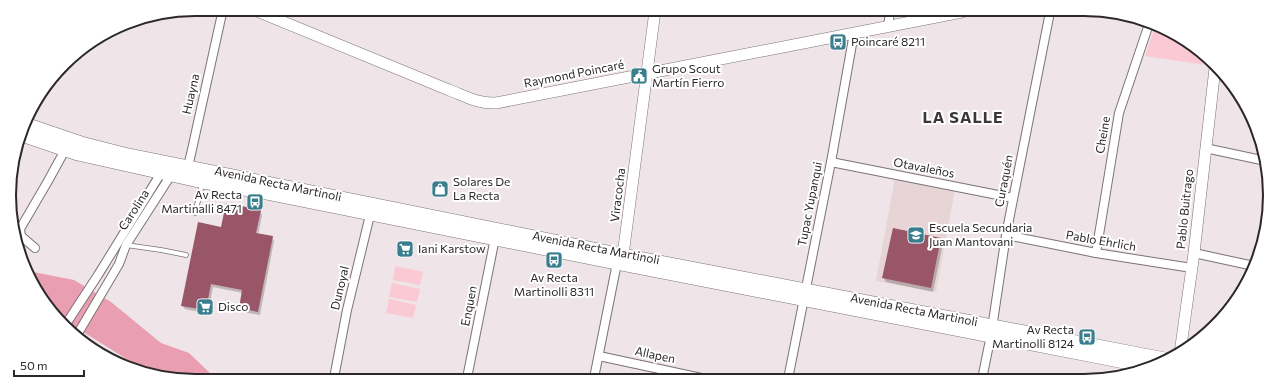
<svg xmlns="http://www.w3.org/2000/svg" width="1279" height="390" font-family="Commissioner,sans-serif">
  <style>
    .built { fill: #e6d4d7 }
    .green { fill: #fac9d4 }
    .water { fill: #e99fb1 }
    .shadow { fill: #0003 }
    .building { fill: #995668 }
    .lines { fill: none; stroke-linecap: round; stroke-linejoin: round }
    .lane-casing { stroke: #7c7375; stroke-width: 5.5 }
    .street-casing { stroke: #7c7375; stroke-width: 10 }
    .secondary-casing { stroke: #7c7375; stroke-width: 12 }
    .primary-casing { stroke: #7c7375; stroke-width: 14 }
    .lane { stroke: #fff; stroke-width: 4 }
    .street { stroke: #fff; stroke-width: 8 }
    .secondary { stroke: #fff; stroke-width: 11 }
    .primary { stroke: #fff; stroke-width: 13 }
    .labels { text-anchor: middle; stroke-width: 4; stroke-linejoin: round; paint-order: stroke }
    .poi-label { font-size: 12px; fill: #2c2829; stroke: #fff; text-anchor: start }
    .street-label { font-size: 12px; fill: #2c2829; stroke: #fff }
    .district-label { font-size: 16px; font-weight: bold; letter-spacing: 1px; fill: #3d3536; stroke: #fff }
    .rim { fill: none; stroke: #2c2829; stroke-width: 2 }
  </style>
  <rect width="100%" height="100%" fill="#efe4e7"/>
  <path class="built" d="M895 178 955 189 936 292 876 281Z"/>
  <g class="green">
    <path d="M1155 27 1188 40 1207 60 1206 65 1145 56Z"/>
    <path d="M395 266 423 272 420 285 393 280Z"/>
    <path d="M392 283 420 289 417 302 389 297Z"/>
    <path d="M389 299 416 305 413 318 386 313Z"/>
  </g>
  <path class="water" d="M28 271 74 280 111 302 161 343 189 353 214 377H158L154 376 59 317 40 299Z"/>
  <g class="shadow">
    <path d="M260 211 262 215 258 235 272 237 274 241 260 315 242 312 240 308 243 293 213 287 208 314 185 309 182 305 222 228Z"/>
    <path d="M893 229 941 239 943 243 933 292 886 282 884 278Z"/>
  </g>
  <g class="building">
    <path d="M226 203 261 210 256 233 273 236 258 312 239 308 242 290 211 284 206 310 181 306 198 222 221 227Z"/>
    <path d="M893 228 941 238 931 288 882 278Z"/>
  </g>
  <g class="lines">
    <g class="lane-casing">
      <g id="lane">
        <path d="M195 213 202 185"/>
        <path d="M126 245 161 250 186 255"/>
      </g>
    </g>
    <g class="street-casing">
      <g id="street">
        <path d="M888 27 890 12"/>
        <path d="M1205 148 1266 161"/>
        <path d="M831 162 1013 198"/>
        <path d="M183 167 188 166 191 154 223 9"/>
        <path d="M1006 235 1096 253 1192 268"/>
        <path d="M35 248 21 236 20 229 48 181 65 150"/>
        <path d="M1096 253 1119 113 1149 24"/>
        <path d="M1194 253 1254 266"/>
        <path d="M66 324 98 275 161 173"/>
        <path d="M77 335 119 264 126 245 171 175V172"/>
        <path d="M599 356 706 379"/>
        <path d="M334 378 347 310 371 211"/>
        <path d="M467 378 495 238"/>
        <path d="M594 378 617 263 619 260"/>
        <path d="M788 379 831 162 854 33"/>
        <path d="M982 379 991 335 1006 235 1050 12"/>
      </g>
    </g>
    <g class="secondary-casing">
      <g id="secondary">
        <path d="M252 9 449 90C465 96 478 104 496 103L962 12"/>
        <path d="M623 255 655 11"/>
        <path d="M1180 353 1194 253 1215 68"/>
      </g>
    </g>
    <g class="primary-casing">
      <g id="primary">
        <path d="M25 124 81 143 124 154 623 255 1170 360"/>
        <path d="M22 135 78 154 203 182 266 193 631 266 1150 367"/>
      </g>
    </g>
    <use href="#lane" class="lane"/>
    <use href="#street" class="street"/>
    <use href="#secondary" class="secondary"/>
    <use href="#primary" class="primary"/>
  </g>
  <defs>
    <g id="bus-square" transform="scale(0.9)"><rect x="-9" y="-9" width="18" height="18" rx="4" fill="#3a7e8d" stroke="#fff"/><path d="M-5-6H5V4H4V6H2V4H-2V6H-4V4H-5ZM-3.5-4V0h7V-4ZM-3.5 1.2v1.5H-2V1.2ZM2 1.2v1.5H3.5V1.2Z" fill="#fff"/></g>
    <g id="civic-square" transform="scale(0.9)"><rect x="-9" y="-9" width="18" height="18" rx="4" fill="#3a7e8d" stroke="#fff"/><path d="M-.6-6.5H3V-4.5H.6V-3L4-1V1h2V6H-6V1h2V-1L-.6-3ZM-1.2 2.5V6h2.4V2.5Z" fill="#fff"/></g>
    <g id="shop-square" transform="scale(0.9)"><rect x="-9" y="-9" width="18" height="18" rx="4" fill="#3a7e8d" stroke="#fff"/><path d="M-5-2.5h2.3a2.7 3.5 0 0 1 5.4 0H5L5.5 6h-11ZM-1.5-2.5h3a1.5 2.3 0 0 0-3 0Z" fill="#fff"/></g>
    <g id="school-square" transform="scale(0.9)"><rect x="-9" y="-9" width="18" height="18" rx="4" fill="#3a7e8d" stroke="#fff"/><path d="M0-5L7-2L0 1L-7-2ZM-4 1L0 2.5L4 1V4Q0 6-4 4Z" fill="#fff"/></g>
    <g id="supermarket-square" transform="scale(0.9)"><rect x="-9" y="-9" width="18" height="18" rx="4" fill="#3a7e8d" stroke="#fff"/><path d="M-6-5.5h2.5l.6 2H6L4.5 2H-2.5L-4.4-4H-6ZM-1.5 3.2a1.3 1.3 0 1 0 .1 0ZM3 3.2a1.3 1.3 0 1 0 .1 0Z" fill="#fff"/></g>
  </defs>
  <g fill-rule="evenodd">
    <use href="#bus-square" x="838" y="42"/>
    <use href="#civic-square" x="639" y="76"/>
    <use href="#shop-square" x="440" y="189"/>
    <use href="#bus-square" x="255" y="202"/>
    <use href="#school-square" x="916" y="235"/>
    <use href="#supermarket-square" x="405" y="249"/>
    <use href="#bus-square" x="554" y="260"/>
    <use href="#supermarket-square" x="205" y="307"/>
    <use href="#bus-square" x="1087" y="337"/>
  </g>
  <g class="labels">
    <g class="poi-label">
      <text x="851" y="46">Poincaré 8211</text>
      <text x="652" y="73">Grupo Scout<tspan x="652" dy="14">Martín Fierro</tspan></text>
      <text x="453" y="186">Solares De<tspan x="453" dy="14">La Recta</tspan></text>
      <text x="242" y="199" text-anchor="end">Av Recta<tspan x="242" dy="14">Martinalli 8471</tspan></text>
      <text x="929" y="232">Escuela Secundaria<tspan x="929" dy="14">Juan Mantovani</tspan></text>
      <text x="418" y="253">Iani Karstow</text>
      <text x="554" y="282" text-anchor="middle">Av Recta<tspan x="554" dy="14">Martinolli 8311</tspan></text>
      <text x="218" y="311">Disco</text>
      <text x="1074" y="334" text-anchor="end">Av Recta<tspan x="1074" dy="14">Martinolli 8124</tspan></text>
    </g>
    <g class="street-label">
      <text transform="translate(574 74) rotate(-11)" y="4">Raymond Poincaré</text>
      <text transform="translate(191 94) rotate(-77)" y="4">Huayna</text>
      <text transform="translate(1103 135) rotate(-80)" y="4">Cheine</text>
      <text transform="translate(924 168) rotate(11)" y="4">Otavaleños</text>
      <text transform="translate(1004 181) rotate(-79)" y="4">Curaquén</text>
      <text transform="translate(278 184) rotate(12)" y="4">Avenida Recta Martinoli</text>
      <text transform="translate(618 195) rotate(-83)" y="4">Viracocha</text>
      <text transform="translate(810 204) rotate(-79)" y="4">Tupac Yupanqui</text>
      <text transform="translate(1185 209) rotate(-84)" y="4">Pablo Buitrago</text>
      <text transform="translate(134 210) rotate(-57)" y="4">Carolina</text>
      <text transform="translate(1101 241) rotate(10)" y="4">Pablo Ehrlich</text>
      <text transform="translate(596 248) rotate(11)" y="4">Avenida Recta Martinoli</text>
      <text transform="translate(340 288) rotate(-77)" y="4">Dunoyal</text>
      <text transform="translate(469 306) rotate(-79)" y="4">Enquen</text>
      <text transform="translate(914 310) rotate(11)" y="4">Avenida Recta Martinoli</text>
      <text transform="translate(655 355) rotate(12)" y="4">Allapen</text>
    </g>
    <g class="district-label">
      <text x="963" y="123">LA SALLE</text>
    </g>
  </g>
  <path d="M0 0H1279V390H0ZM195 16H1084A179 179 0 0 1 1263 195V195A179 179 0 0 1 1084 374H195A179 179 0 0 1 16 195V195A179 179 0 0 1 195 16Z" fill="#fff" fill-rule="evenodd"/>
  <path class="rim" d="M195 16H1084A179 179 0 0 1 1263 195V195A179 179 0 0 1 1084 374H195A179 179 0 0 1 16 195V195A179 179 0 0 1 195 16Z"/>
  <path d="M14 370v6h70v-6" fill="none" stroke="#2c2829" stroke-width="2"/>
  <text x="20" y="370" font-size="12" fill="#2c2829" stroke="#ffffff" stroke-width="3" paint-order="stroke">50 m</text>
</svg>
